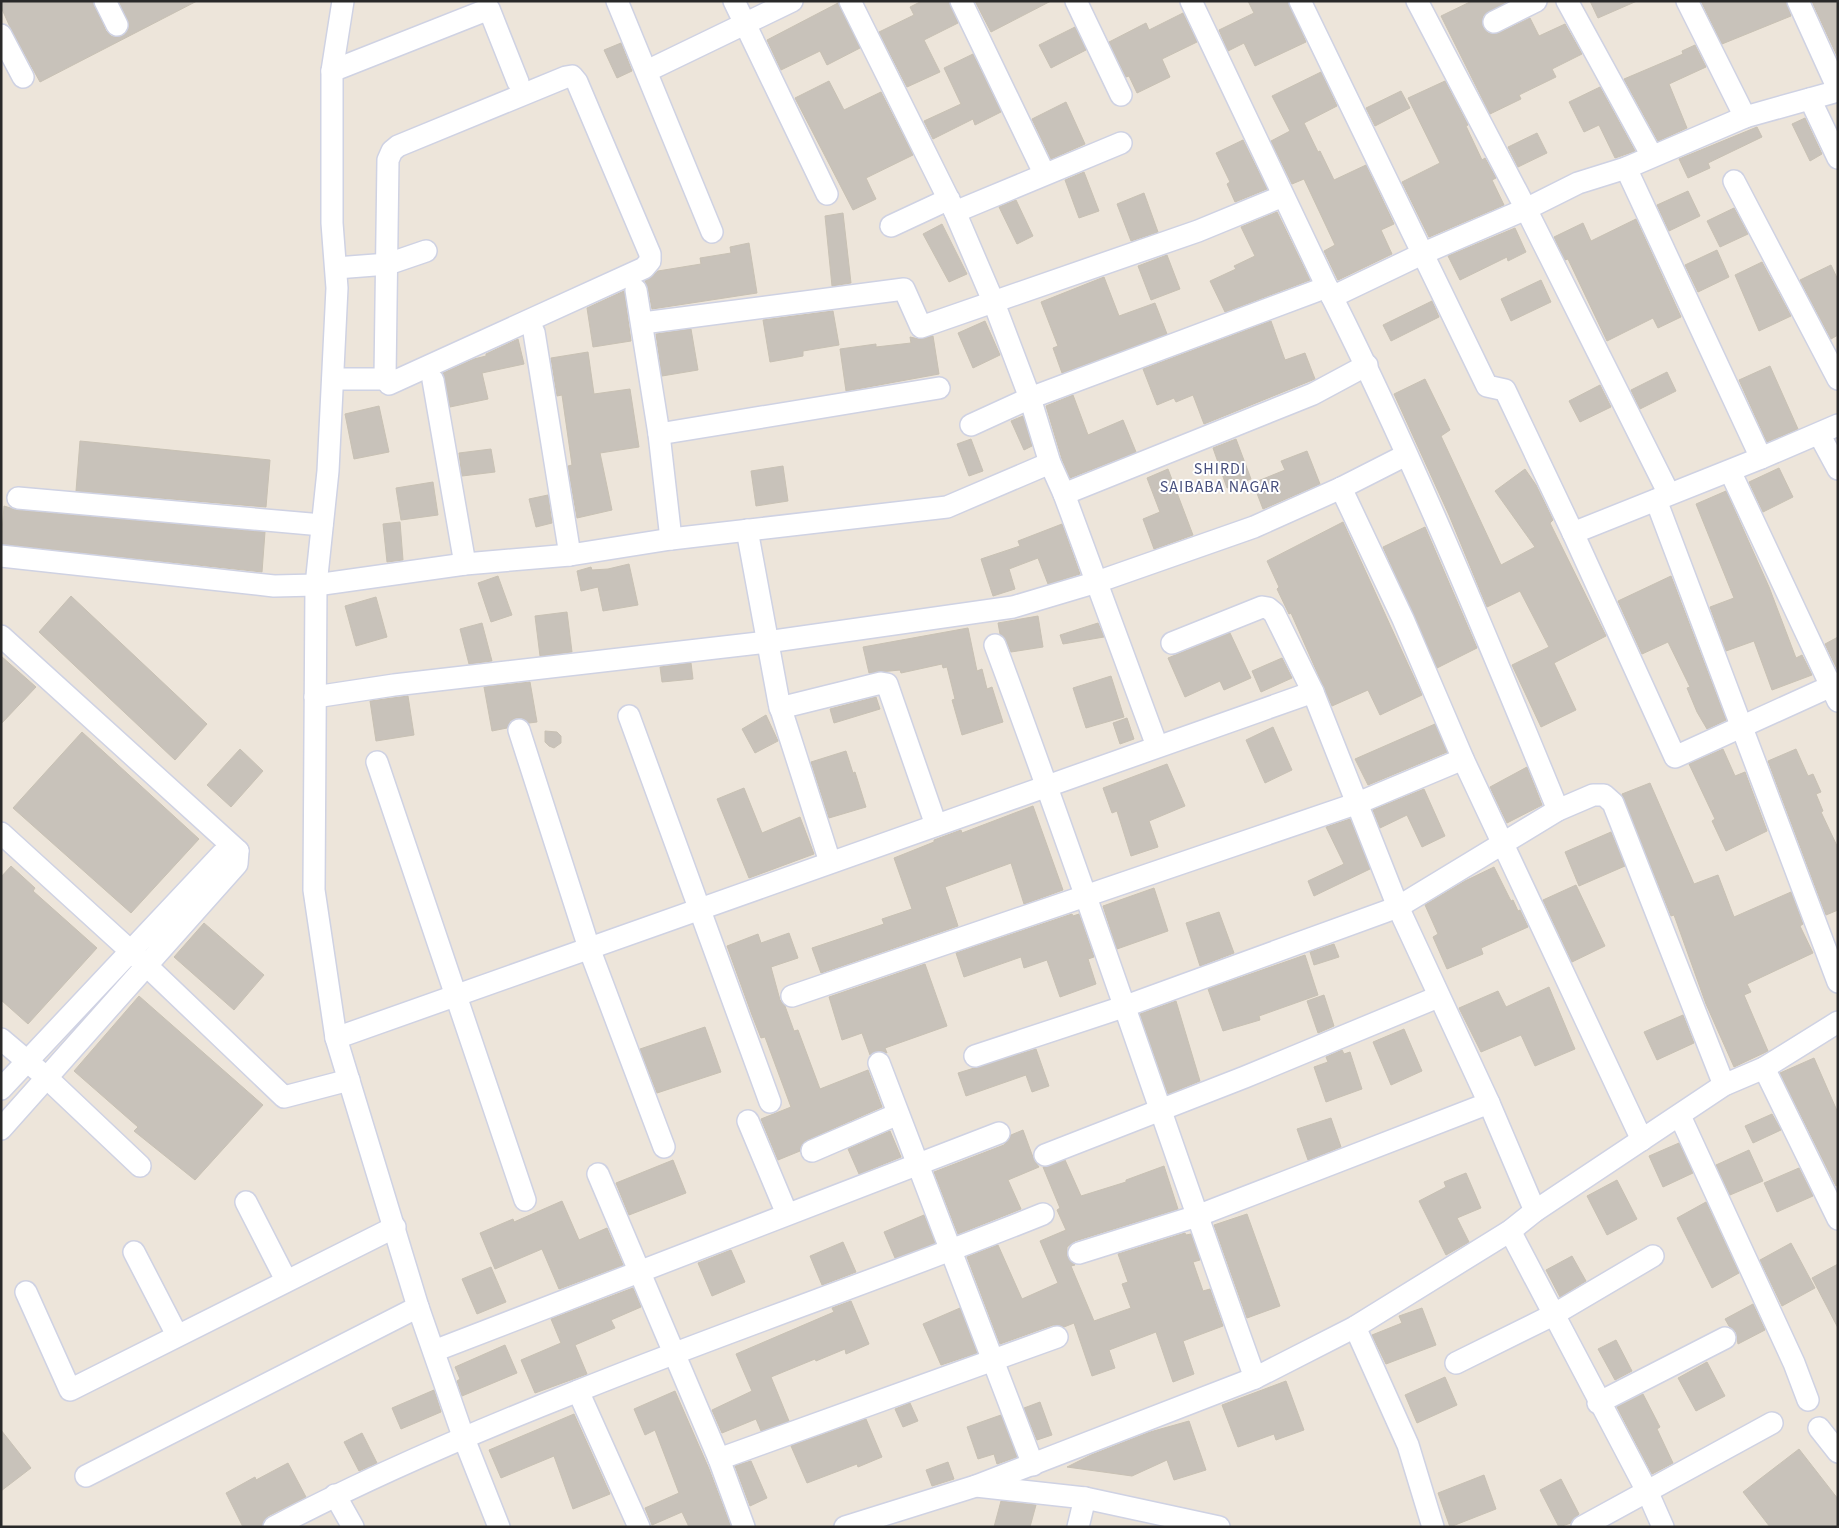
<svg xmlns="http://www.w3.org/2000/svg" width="1839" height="1528" font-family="'Source Sans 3',sans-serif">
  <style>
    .building { fill: #c8c2ba; stroke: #c8c1b4 }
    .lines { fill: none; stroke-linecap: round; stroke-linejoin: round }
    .minor-casing { stroke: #cfd2e3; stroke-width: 24 }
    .minor { stroke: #fff; stroke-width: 21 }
    .labels { text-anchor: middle; stroke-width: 4; stroke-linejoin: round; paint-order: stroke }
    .neighbourhood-label { font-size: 16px; letter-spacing: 1px; fill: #474f7d; stroke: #fff }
  </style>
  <rect width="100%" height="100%" fill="#ede5da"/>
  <g class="building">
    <path d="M1 1H93L106 31 111 36 117 37 127 32 129 26 119 1H197L40 82 10 27 1 7Z"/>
    <path d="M922 1H949L958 23 924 40 940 72 907 87 879 32 914 15 910 7Z"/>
    <path d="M975 1H1051L991 32Z"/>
    <path d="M1248 1H1288L1306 42 1255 66 1244 43 1228 51 1219 30 1254 13Z"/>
    <path d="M1472 1H1508L1483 16V27L1488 33H1499L1530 18 1539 36 1565 24 1582 54 1552 69 1556 77 1519 95 1521 99 1490 114 1441 16Z"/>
    <path d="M1590 1H1637L1598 18Z"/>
    <path d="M1701 1H1786L1791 16 1722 44Z"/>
    <path d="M1812 1H1838V58L1814 6Z"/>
    <path d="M838 3 860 48 827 65 820 51 781 70 767 40Z"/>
    <path d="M1183 13 1197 42 1162 59 1170 77 1137 93 1129 76 1126 77 1109 42 1146 23 1149 30Z"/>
    <path d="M1075 27 1086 50 1051 68 1039 45Z"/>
    <path d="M621 43 632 71 617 78 604 50Z"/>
    <path d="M1695 45 1706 67 1669 84 1687 128 1658 141 1624 79 1683 54 1682 51Z"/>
    <path d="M973 54 1001 112 975 125 973 119 933 139 924 121 961 104 944 68Z"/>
    <path d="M1321 72 1337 106 1304 123 1318 152 1320 151 1334 180 1366 165 1394 224 1381 230 1392 254 1338 280 1324 251 1335 245 1304 179 1292 184 1271 141 1290 131 1272 96Z"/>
    <path d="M829 81 844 110 881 92 913 155 866 178 876 199 853 210 795 98Z"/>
    <path d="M1445 81 1468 125 1466 126 1482 160 1485 158 1496 178 1492 180 1504 205 1429 237 1402 182 1440 163 1408 98Z"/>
    <path d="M1600 87 1635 151 1615 158 1599 125 1584 132 1569 102Z"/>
    <path d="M1401 91 1410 108 1375 126 1366 108Z"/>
    <path d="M1066 102 1085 144 1051 159 1032 119Z"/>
    <path d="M1805 118 1822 154 1810 161 1792 124Z"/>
    <path d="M1757 127 1762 137 1708 163 1710 168 1688 178 1679 159Z"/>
    <path d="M1537 133 1547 153 1518 167 1508 147Z"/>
    <path d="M1243 140 1267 189 1235 202 1227 184 1230 182 1216 153Z"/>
    <path d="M1084 172 1099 211 1079 218 1065 180Z"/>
    <path d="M1688 191 1700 216 1669 231 1657 205Z"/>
    <path d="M1144 193 1158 232 1131 241 1117 204Z"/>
    <path d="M1016 200 1033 236 1017 244 999 207Z"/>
    <path d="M1734 208 1748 234 1720 247 1707 221Z"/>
    <path d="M1277 212 1310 280 1225 312 1210 281 1236 269 1234 266 1255 256 1241 227Z"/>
    <path d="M843 213 851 283 832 286 825 216Z"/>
    <path d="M1636 219 1681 317 1658 328 1653 318 1607 341 1568 259 1565 260 1554 237 1583 223 1591 241Z"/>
    <path d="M942 224 967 274 949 282 923 234Z"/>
    <path d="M1515 228 1526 252 1508 261 1507 257 1460 280 1448 256Z"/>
    <path d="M749 243 757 293 652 309 648 288 645 281 658 271 701 264 700 258 731 253 730 247Z"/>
    <path d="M1717 250 1729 277 1698 292 1685 265Z"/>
    <path d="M1167 255 1180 289 1151 300 1138 266Z"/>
    <path d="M1762 262 1791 316 1759 331 1735 275Z"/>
    <path d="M1831 265 1838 280V335L1831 339 1800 280Z"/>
    <path d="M1104 277 1119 316 1155 303 1167 334 1062 373 1053 348 1058 346 1041 302Z"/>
    <path d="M1541 280 1551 302 1511 321 1501 299Z"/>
    <path d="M624 291 631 341 593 347 587 308Z"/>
    <path d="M1432 301 1439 317 1391 341 1383 325Z"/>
    <path d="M833 311 839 345 803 351V356L770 362 763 320Z"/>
    <path d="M985 321 1000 355 973 368 958 333Z"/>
    <path d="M1271 321 1285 360 1305 353 1315 379 1204 424 1193 395 1176 402 1174 398 1157 405 1143 369Z"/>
    <path d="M691 329 698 370 662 376 656 334Z"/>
    <path d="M933 336 939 374 846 391 840 349 876 344V347L911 343 910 337 919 339Z"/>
    <path d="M518 339 524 364 482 373 488 399 450 407 443 373 474 359 486 356V354Z"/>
    <path d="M588 352 594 394 630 389 639 447 600 453 612 510 577 518 568 466 572 465 562 395 557 396 551 358Z"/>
    <path d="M1770 366 1798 429 1767 442 1739 380Z"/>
    <path d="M1667 372 1676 391 1640 409 1631 390Z"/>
    <path d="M1425 379 1450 430 1441 436 1501 565 1535 547 1495 491 1525 469 1536 485 1553 520 1550 523 1606 636 1554 663 1576 710 1541 727 1512 665 1549 647 1520 591 1487 607 1449 515 1394 394Z"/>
    <path d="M1600 385 1611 407 1580 422 1569 401Z"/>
    <path d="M1073 395 1088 435 1123 420 1136 452 1070 478 1062 459 1046 406Z"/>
    <path d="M379 406 389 452 354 459 345 414Z"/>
    <path d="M1023 416 1032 446 1024 450 1011 421Z"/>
    <path d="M971 439 983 471 969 476 957 444Z"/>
    <path d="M1236 439 1251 479 1227 488 1213 448Z"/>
    <path d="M80 441 270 460 266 507 76 491Z"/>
    <path d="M491 449 495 472 462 476 459 453Z"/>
    <path d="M1307 451 1320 484 1263 509 1253 483 1285 470 1281 461Z"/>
    <path d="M783 466 788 501 756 506 751 471Z"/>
    <path d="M1779 468 1793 497 1763 512 1749 482Z"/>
    <path d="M1168 469 1193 535 1154 549 1143 519 1160 512 1147 478Z"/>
    <path d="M433 482 438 515 401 520 396 488Z"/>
    <path d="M1726 491 1769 587 1796 658 1802 655 1812 675 1772 690 1754 641 1726 651 1710 607 1734 598 1696 504Z"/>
    <path d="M548 495 552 523 536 527 529 499Z"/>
    <path d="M4 506 17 510 265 532 262 572 1 544Z"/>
    <path d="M400 522 403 560 387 562 383 524Z"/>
    <path d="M1343 522 1422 695 1380 715 1368 690 1332 706 1291 613 1289 614 1277 589 1279 587 1267 561Z"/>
    <path d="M1062 524 1080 574 1048 584 1038 558 1009 569 1015 589 993 596 981 559 1020 546 1018 541Z"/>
    <path d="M1425 527 1477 648 1437 668 1383 547Z"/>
    <path d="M629 564 638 605 603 611 598 587 581 591 577 571 591 567 592 570 608 569Z"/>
    <path d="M498 576 512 615 491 622 478 583Z"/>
    <path d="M1671 576 1726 720 1707 729 1697 712 1687 688 1690 687 1668 642 1642 654 1618 601Z"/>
    <path d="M71 596 207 724 175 760 39 632Z"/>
    <path d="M376 597 387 637 356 646 345 606Z"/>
    <path d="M567 612 572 652 540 656 535 616Z"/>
    <path d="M1038 616 1043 647 1011 652 1006 640 1000 634 998 623Z"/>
    <path d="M482 623 492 661 469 664 460 629Z"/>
    <path d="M1098 623 1104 637 1063 644 1060 635Z"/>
    <path d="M968 628 977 671 982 669 987 689 992 687 1003 722 962 735 952 700 955 699 947 667 943 668 942 664 901 673 900 670 869 673 863 647Z"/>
    <path d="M1230 633 1251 678 1224 690 1220 681 1185 697 1168 658Z"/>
    <path d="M1838 637V671L1825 644Z"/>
    <path d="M1 656 36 687 1 724Z"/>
    <path d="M1282 658 1292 678 1261 692 1252 671Z"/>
    <path d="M691 663 693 679 662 682 660 667Z"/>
    <path d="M1111 676 1124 717 1086 728 1073 688Z"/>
    <path d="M530 682 537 722 529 723 522 718H516L510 721 507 728 492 731 484 687Z"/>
    <path d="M408 696 414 735 376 741 370 701Z"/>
    <path d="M876 697 880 709 834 723 830 709Z"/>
    <path d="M766 715 778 741 755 753 742 729Z"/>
    <path d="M1127 718 1134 739 1120 744 1113 723Z"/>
    <path d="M1435 724 1447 752 1368 785 1355 759Z"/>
    <path d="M1273 727 1292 770 1265 783 1246 740Z"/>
    <path d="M545 731 557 732 561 736V743L554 748 549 746 545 742Z"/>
    <path d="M82 732 199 839 131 913 13 808Z"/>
    <path d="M240 749 263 771 231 807 207 785Z"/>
    <path d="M1723 749 1735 776 1745 772 1767 831 1726 851 1712 821 1715 819 1689 764Z"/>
    <path d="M1796 749 1808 776 1813 774 1821 792 1816 794 1823 811 1821 812 1838 848V910L1826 915 1768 761Z"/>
    <path d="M846 751 853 773 855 772 866 807 829 818 811 762Z"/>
    <path d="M1167 764 1185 806 1149 821 1158 847 1131 856 1117 811 1112 813 1103 788Z"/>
    <path d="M1527 767 1542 805 1507 823 1490 787Z"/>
    <path d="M1650 783 1694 884 1718 875 1734 917 1791 892 1803 924 1800 926 1813 953 1747 984 1751 992 1744 995 1768 1051 1734 1067 1706 1004 1674 915 1671 916 1622 794Z"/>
    <path d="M744 788 762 833 800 817 814 854 749 878 717 799Z"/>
    <path d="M1424 789 1445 836 1422 847 1407 815 1380 828 1373 810Z"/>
    <path d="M1033 806 1063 890 1024 904 1011 863 945 887 958 926 821 973 812 948 884 924 882 919 912 909 894 858 934 842V840L961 830 962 833Z"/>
    <path d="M1350 819 1370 869 1314 896 1308 881 1344 864 1326 827Z"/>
    <path d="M1611 832 1625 866 1579 886 1565 852Z"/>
    <path d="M11 866 35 888 33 891 97 948 28 1024 1 1000V877Z"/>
    <path d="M1494 867 1511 901 1513 900 1518 911 1520 910 1528 927 1481 948 1483 954 1447 969 1433 937 1438 934 1425 905 1465 881Z"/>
    <path d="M1576 885 1605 946 1572 962 1543 900Z"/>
    <path d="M1154 888 1168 931 1117 949 1103 906Z"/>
    <path d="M1219 912 1234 953 1200 966 1186 923Z"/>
    <path d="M1072 914 1073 916 1079 914 1094 957 1088 959 1096 984 1060 997 1047 960 1024 968 1021 957 964 977 956 953Z"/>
    <path d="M204 923 264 975 234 1010 174 957Z"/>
    <path d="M789 933 798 958 771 967 780 1000 785 1006 794 1031 798 1030 820 1089 868 1070 882 1107 807 1140 802 1144 800 1151 778 1160 761 1119 791 1107 765 1037 761 1038 752 1015 727 946 758 934 761 943Z"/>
    <path d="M1334 944 1339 957 1314 965 1310 952Z"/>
    <path d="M1305 955 1318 995 1259 1016 1260 1020 1223 1031 1208 989Z"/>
    <path d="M925 964 947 1026 885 1048 887 1053 880 1051 870 1055 862 1033 842 1040 829 997Z"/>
    <path d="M1549 987 1575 1049 1535 1066 1521 1035 1481 1052 1459 1008 1498 991 1506 1007Z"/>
    <path d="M1324 995 1334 1026 1318 1033 1307 1001Z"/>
    <path d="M139 996 263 1105 195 1180 134 1131 138 1127 74 1071Z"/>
    <path d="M1176 1001 1200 1081 1168 1094 1140 1014Z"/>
    <path d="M1683 1015 1694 1043 1657 1060 1644 1032Z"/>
    <path d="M705 1027 721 1072 657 1093 640 1049Z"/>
    <path d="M1404 1029 1422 1071 1391 1085 1373 1042Z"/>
    <path d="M1036 1049 1049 1086 1032 1092 1026 1075 966 1096 958 1073Z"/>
    <path d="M1342 1050 1344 1054 1350 1052 1362 1089 1326 1102 1314 1067 1328 1062 1326 1057Z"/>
    <path d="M1814 1058 1838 1113V1185L1836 1186 1780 1073Z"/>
    <path d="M1772 1114 1781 1130 1753 1143 1745 1126Z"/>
    <path d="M1331 1118 1341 1147 1308 1160 1297 1129Z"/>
    <path d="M1023 1130 1034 1160 1039 1167 1008 1180 1021 1209 958 1234 934 1172 1004 1145 1011 1135Z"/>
    <path d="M890 1131 901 1157 859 1174 848 1149Z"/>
    <path d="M1679 1143 1693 1173 1663 1187 1649 1156Z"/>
    <path d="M1749 1150 1763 1181 1730 1195 1716 1165Z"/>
    <path d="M673 1160 686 1193 629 1215 616 1183Z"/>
    <path d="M1065 1160 1081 1196 1126 1182V1180L1164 1166 1178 1209 1075 1241 1067 1247V1256L1075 1265 1071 1266 1094 1321 1131 1308 1122 1284 1128 1282 1118 1254 1185 1233 1186 1235 1191 1234 1200 1260 1193 1262 1203 1291 1210 1289 1223 1326 1183 1341 1194 1374 1173 1382 1156 1332 1109 1350 1115 1368 1092 1376 1074 1323 1064 1327 1053 1325 1000 1344 967 1257 998 1245 1022 1299 1058 1283 1040 1241 1066 1230 1057 1210 1060 1208 1043 1167Z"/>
    <path d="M1799 1168 1813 1196 1777 1212 1764 1183Z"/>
    <path d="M1466 1173 1481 1208 1457 1218 1469 1242 1446 1255 1419 1201 1446 1187 1444 1182Z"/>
    <path d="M1617 1180 1637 1219 1607 1235 1587 1196Z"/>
    <path d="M562 1201 579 1240 607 1228 623 1265 559 1289 542 1249 495 1269 480 1233 513 1219 514 1222Z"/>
    <path d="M1706 1202 1739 1273 1712 1288 1677 1218Z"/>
    <path d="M1247 1214 1280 1306 1247 1318 1214 1225Z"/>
    <path d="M924 1215 935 1243 895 1258 884 1232Z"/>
    <path d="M843 1242 856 1272 822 1285 810 1256Z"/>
    <path d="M1791 1243 1815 1288 1782 1306 1760 1260Z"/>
    <path d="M731 1250 745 1282 712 1296 698 1263Z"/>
    <path d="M1572 1256 1586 1281 1560 1297 1546 1270Z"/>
    <path d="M1838 1264V1328L1812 1278Z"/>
    <path d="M491 1267 506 1302 477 1314 462 1279Z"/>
    <path d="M633 1288 641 1307 611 1320 615 1328 575 1345 587 1374 535 1393 521 1360 561 1343 551 1319Z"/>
    <path d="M851 1301 869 1344 846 1354 845 1349 816 1361 815 1359 771 1377 789 1421 761 1431 756 1419 722 1433 712 1410 752 1391 736 1354 834 1312 832 1308Z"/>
    <path d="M1753 1304 1765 1330 1738 1344 1736 1332 1729 1326 1725 1319Z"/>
    <path d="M960 1308 977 1353 941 1365 923 1324Z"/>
    <path d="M1422 1308 1436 1345 1386 1364 1372 1335 1402 1323 1399 1316Z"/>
    <path d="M1616 1340 1632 1371 1615 1380 1598 1349Z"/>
    <path d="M505 1345 517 1373 462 1396 457 1381 460 1379 455 1367Z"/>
    <path d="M1707 1362 1725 1396 1696 1411 1678 1378Z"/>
    <path d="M1445 1377 1457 1405 1417 1423 1405 1395Z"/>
    <path d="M1286 1381 1304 1430 1276 1440 1274 1434 1238 1447 1222 1405Z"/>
    <path d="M434 1390 441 1412 401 1429 392 1408Z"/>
    <path d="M675 1391 709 1469 731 1527H689L682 1512 652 1525 645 1508 679 1493 655 1430 645 1435 634 1409Z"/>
    <path d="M1643 1394 1660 1427 1657 1429 1673 1463 1652 1474 1617 1407Z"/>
    <path d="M1040 1402 1052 1435 1037 1440 1024 1408Z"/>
    <path d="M910 1403 918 1421 903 1427 895 1409Z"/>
    <path d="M574 1414 610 1494 573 1509 554 1456 501 1478 489 1450Z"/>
    <path d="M1001 1415 1017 1457 997 1464 994 1454 978 1459 967 1427Z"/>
    <path d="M866 1419 882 1457 858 1467 857 1464 807 1483 791 1446Z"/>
    <path d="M1189 1421 1206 1470 1174 1480 1167 1460 1132 1476 1067 1467 1091 1455 1150 1432Z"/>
    <path d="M1 1430 31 1468 1 1491Z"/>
    <path d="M362 1433 377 1463 359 1471 344 1442Z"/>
    <path d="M1799 1449 1838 1499V1527H1770L1743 1492Z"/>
    <path d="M751 1461 767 1498 750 1506 735 1466Z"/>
    <path d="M948 1462 954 1479 932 1486 926 1470Z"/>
    <path d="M288 1463 306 1497 268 1516 262 1527H243L226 1493 255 1477 256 1480Z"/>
    <path d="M1484 1475 1496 1509 1450 1527 1438 1493Z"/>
    <path d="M1561 1479 1579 1514 1571 1523 1559 1527 1540 1490Z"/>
    <path d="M1001 1501 1036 1505 1030 1527H994Z"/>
  </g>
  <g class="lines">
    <g class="minor-casing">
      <g id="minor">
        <path d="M105 1 117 25"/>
        <path d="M343 1 332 71V223L337 288 328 471 316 585 314 890 336 1038 418 1307 463 1436 499 1527"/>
        <path d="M617 1 712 232"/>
        <path d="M734 1 827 194"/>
        <path d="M850 1 955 212 994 303 1030 398 1050 463 1064 494 1157 746"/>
        <path d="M961 1 1044 173"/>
        <path d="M1076 1 1121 95"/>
        <path d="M1191 1 1327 287"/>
        <path d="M1300 1 1485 382 1487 386 1505 390 1573 533 1675 757 1838 683"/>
        <path d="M1417 1 1526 209 1669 494"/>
        <path d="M1567 1 1652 156"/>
        <path d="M1687 1 1745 117"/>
        <path d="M1798 1 1838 89"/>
        <path d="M1494 22 1536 1"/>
        <path d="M1 35 23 77"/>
        <path d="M332 71 489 9 518 82"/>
        <path d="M647 71 792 1"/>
        <path d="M572 76 577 82 650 254V261L644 268 389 384 385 377 388 160 392 151 398 146 566 77Z"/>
        <path d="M1810 99 1838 158"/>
        <path d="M1626 168 1761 458"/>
        <path d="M1734 181 1838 379"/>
        <path d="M955 212 1121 143"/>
        <path d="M891 226 949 199"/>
        <path d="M336 268 388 264 426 251"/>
        <path d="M636 290 659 434 671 539"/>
        <path d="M1332 297C1416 464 1487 638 1558 810"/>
        <path d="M643 323 904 289 921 327 1198 231 1283 196"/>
        <path d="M534 332 570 555"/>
        <path d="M333 379H385"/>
        <path d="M433 380 465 564"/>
        <path d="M971 425 1030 398 1327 287 1332 297 1424 253 1526 209 1578 183 1626 168 1745 117 1838 91"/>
        <path d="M659 434 939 388"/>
        <path d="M1819 434 1838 469"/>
        <path d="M1730 471 1838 701"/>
        <path d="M1341 488 1403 619 1463 759 1642 1140"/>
        <path d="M1064 494 1313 394 1367 365"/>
        <path d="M18 498 322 525"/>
        <path d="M1656 500 1838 982"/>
        <path d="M747 530 779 703 830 862"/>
        <path d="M1573 533 1761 458 1838 425"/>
        <path d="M1 556 274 586 316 585 465 564 570 555 671 539 947 507 1050 463"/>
        <path d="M1 636 238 851"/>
        <path d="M1172 643 1262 607 1268 608 1274 613 1313 692 1398 907 1489 1103 1535 1211"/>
        <path d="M995 645C1086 888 1167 1134 1255 1378"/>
        <path d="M315 697 394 685 767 642 1013 607 1097 582 1254 527 1341 488 1406 455"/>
        <path d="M780 708 881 683 887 684 936 825"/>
        <path d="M629 716 770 1102"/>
        <path d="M519 730 589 948 664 1147"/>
        <path d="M377 762 525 1200"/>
        <path d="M1 833 147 966 284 1097 349 1080"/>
        <path d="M792 996 1358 803 1463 759"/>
        <path d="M336 1038 1313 692"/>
        <path d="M1 1039 47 1078 140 1166"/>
        <path d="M975 1056 1123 1007 1398 907 1558 810 1593 795H1604L1613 803 1724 1085"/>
        <path d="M879 1063 1033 1465"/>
        <path d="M1764 1068 1838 1219"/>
        <path d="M1 1089 222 854 238 851 237 864 1 1129"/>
        <path d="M1680 1116 1794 1363 1808 1400"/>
        <path d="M748 1121 787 1214"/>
        <path d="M812 1151 898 1114"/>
        <path d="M1045 1155 1245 1077 1438 997"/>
        <path d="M598 1174 719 1459 744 1527"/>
        <path d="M246 1202 286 1280"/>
        <path d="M1510 1231 1648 1493 1663 1527"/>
        <path d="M134 1252 177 1335"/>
        <path d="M1079 1253 1197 1216 1489 1103"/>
        <path d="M26 1292 70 1390 395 1227"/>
        <path d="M1355 1327 1408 1445 1433 1527"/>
        <path d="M434 1351 999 1133"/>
        <path d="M1456 1363 1553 1315 1653 1256"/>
        <path d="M578 1391C732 1329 889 1276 1043 1214"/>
        <path d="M1598 1403 1725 1338"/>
        <path d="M1819 1428 1838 1452"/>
        <path d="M719 1459 1057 1337"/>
        <path d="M86 1476 418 1307"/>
        <path d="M976 1486 1255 1378 1355 1327 1510 1231 1535 1211 1724 1085 1764 1068 1838 1022"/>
        <path d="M335 1495 353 1527"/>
        <path d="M274 1527C373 1475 474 1432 578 1391L639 1527"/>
        <path d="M845 1527 976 1486 1085 1498 1219 1527"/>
        <path d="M1078 1527 1085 1498"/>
        <path d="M1582 1527 1772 1423"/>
      </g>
    </g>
    <use href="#minor" class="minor"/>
  </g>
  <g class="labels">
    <g class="neighbourhood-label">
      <text x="1220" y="474">SHIRDI<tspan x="1220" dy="18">SAIBABA NAGAR</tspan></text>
    </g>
  </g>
  <rect width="1839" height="1528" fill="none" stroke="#292929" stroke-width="5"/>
</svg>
